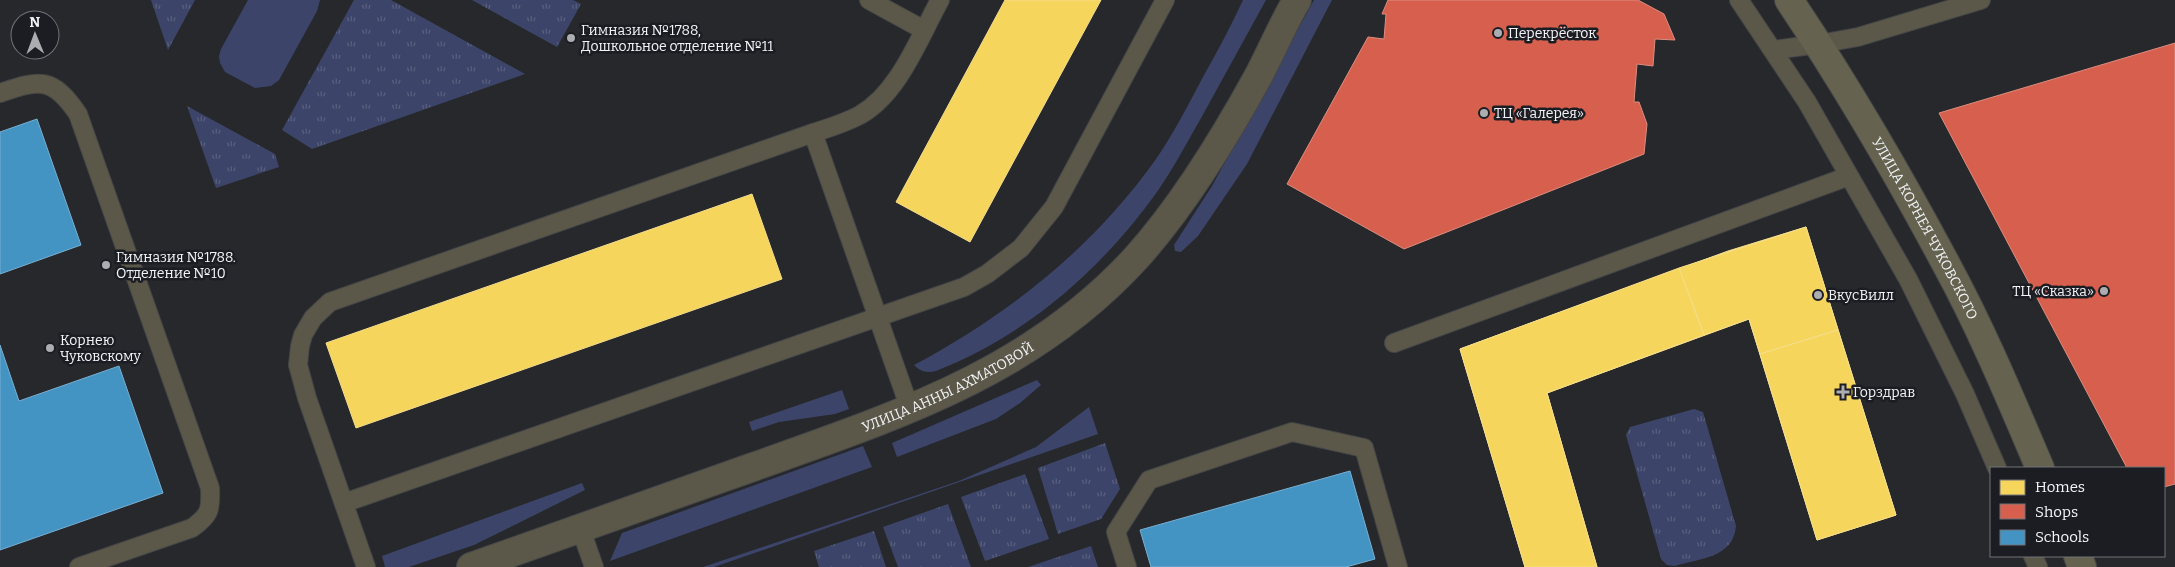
<svg xmlns="http://www.w3.org/2000/svg" width="2175" height="567" font-family="Bitter,serif">
  <style>
    .grass { fill: #3c4569 }
    .park { fill: url(#park-tufts) }
    .homes { fill: #f6d55c; stroke: #f5de8b }
    .shops { fill: #d6604d; stroke: #de8c80 }
    .schools { fill: #4393c3; stroke: #78b0d3 }
    .lines { fill: none; stroke-linecap: round; stroke-linejoin: round }
    .lane-casing { stroke: #444547; stroke-width: 20 }
    .street-casing { stroke: #444547; stroke-width: 30 }
    .secondary-casing { stroke: #444547; stroke-width: 30 }
    .lane { stroke: #5b5849; stroke-width: 18 }
    .street { stroke: #5b5849; stroke-width: 28 }
    .secondary { stroke: #65624f; stroke-width: 28 }
    .poi-dot { fill: #abadb0; stroke: #1b1d23; stroke-width: 2 }
    .labels { text-anchor: middle; stroke-width: 5; stroke-linejoin: round; paint-order: stroke }
    .poi-label { font-size: 14px; fill: #f2f4f8; stroke: #1b1d23; text-anchor: start }
    .street-label { font-size: 14px; fill: #f2f4f8; stroke: #1b1d23 }
  </style>
  <defs>
    <pattern id="park-tufts" width="24" height="20" patternUnits="userSpaceOnUse" patternTransform="scale(1.25)"><rect width="24" height="20" fill="#3c4569"/><path d="M3 7l-1-3M5 7V3M7 7l1-3M15 17l-1-3M17 17v-4M19 17l1-3" fill="none" stroke="#59607f"/></pattern>
  </defs>
  <rect width="100%" height="100%" fill="#27282b"/>
  <g class="grass">
    <path d="M248 0H320L317 11 279 80 271 86 255 88 225 72 220 63 219 56 221 49Z"/>
    <path d="M1243 0H1266C1244 40 1222 80 1200 120 1186 144 1173 169 1157 192 1101 270 1026 336 936 371 926 373 921 372 914 365 1009 314 1093 248 1156 159 1174 133 1188 105 1203 77 1217 52 1231 26 1243 0Z"/>
    <path d="M1314 0H1332L1247 164 1198 236 1181 252 1175 251 1174 245 1212 186Z"/>
    <path d="M1037 380 1041 385 1020 403 996 419 897 457 892 443Z"/>
    <path d="M842 390 849 409 835 414 779 422 752 431 749 422Z"/>
    <path d="M1089 407 1098 434 714 567H703L959 481 1036 447Z"/>
    <path d="M863 446 872 467 610 561 622 533Z"/>
    <path d="M582 483 585 490 474 545 409 567H385L382 556Z"/>
  </g>
  <g class="park">
    <path d="M151 0H195L168 50Z"/>
    <path d="M354 0H391L525 74 312 149 282 130Z"/>
    <path d="M472 0H573L581 4 557 47Z"/>
    <path d="M187 106 275 154 279 167 216 188Z"/>
    <path d="M1694 409 1703 412 1736 526C1733 558 1701 558 1675 566L1667 565 1661 559 1626 435 1630 427Z"/>
    <path d="M1105 443 1120 489 1101 519 1058 534 1038 468Z"/>
    <path d="M1025 474 1049 539 985 561 961 497Z"/>
    <path d="M948 504 971 567H898L883 527Z"/>
    <path d="M874 531 886 567H819L814 551Z"/>
    <path d="M1091 546 1098 567H1028Z"/>
  </g>
  <g class="homes">
    <path d="M1005 0H1101L970 242 896 202Z"/>
    <path d="M752 194 782 279 356 428 326 343Z"/>
    <path d="M1806 227 1896 515 1817 540 1749 319 1547 393 1597 567H1525L1460 349 1728 251Z"/>
    <path d="M1806 227 1838 330 1760 354 1749 319 1704 335 1679 268Z"/>
    <path d="M1679 268 1704 335 1547 393 1597 567H1525L1460 349Z"/>
    <path d="M1838 330 1896 515 1817 540 1760 354Z"/>
  </g>
  <g class="shops">
    <path d="M1388 0H1638L1664 14 1675 40 1655 39 1653 66 1637 64 1634 102H1639L1647 124 1644 154 1404 249 1287 184 1368 37 1384 39 1386 14H1382Z"/>
    <path d="M2175 43V484L2164 487V468H2127L1939 113Z"/>
  </g>
  <g class="schools">
    <path d="M37 119 81 245 0 274V132Z"/>
    <path d="M0 345 19 401 119 366 163 493 0 550Z"/>
    <path d="M1350 471 1375 559 1346 567H1151L1140 530Z"/>
  </g>
  <g class="lines">
    <g class="lane-casing">
      <g id="lane">
        <path d="M869 0 924 30"/>
        <path d="M1739 0 1807 102 1908 279 1965 394 1997 468"/>
        <path d="M1773 50 1819 44 1858 37 1981 0"/>
        <path d="M0 93C40 79 53 77 78 114L210 488C211 510 210 515 192 528L79 567"/>
        <path d="M813 133 910 409"/>
        <path d="M1394 343 1849 176"/>
        <path d="M344 503 964 287 987 274 1021 248 1054 207 1165 0"/>
        <path d="M580 527 594 567"/>
        <path d="M2033 556 2038 567"/>
        <path d="M366 567 307 398 298 365 300 346 303 335 313 318 330 302 813 133C829 128 845 123 860 115 899 93 919 38 940 0"/>
        <path d="M1127 567 1116 532 1149 480 1292 432 1364 448 1398 567"/>
      </g>
    </g>
    <g class="street-casing">
      <g id="street">
        <path id="s1" d="M471 567C565 533 659 500 753 467 896 416 1031 373 1136 258 1184 205 1225 137 1259 75 1272 50 1283 24 1297 0"/>
      </g>
    </g>
    <g class="secondary-casing">
      <g id="secondary">
        <path id="s2" d="M1789 0C1846 85 1898 174 1946 264 1982 330 2011 400 2040 468"/>
        <path d="M2078 556 2082 567"/>
      </g>
    </g>
    <use href="#lane" class="lane"/>
    <use href="#street" class="street"/>
    <use href="#secondary" class="secondary"/>
  </g>
  <g class="poi-dot">
    <circle cx="1498" cy="33" r="5"/>
    <circle cx="571" cy="38" r="5"/>
    <circle cx="1484" cy="113" r="5"/>
    <circle cx="106" cy="265" r="5"/>
    <circle cx="2104" cy="291" r="5"/>
    <circle cx="1818" cy="295" r="5"/>
    <circle cx="50" cy="348" r="5"/>
    <path d="M1840.5 384.5h5v5h5v5h-5v5h-5v-5h-5v-5h5z"/>
  </g>
  <g class="labels">
    <g class="poi-label">
      <text x="581" y="35">Гимназия №1788,<tspan x="581" dy="16">Дошкольное отделение №11</tspan></text>
      <text x="1508" y="38">Перекрёсток</text>
      <text x="1494" y="118">ТЦ «Галерея»</text>
      <text x="116" y="262">Гимназия №1788.<tspan x="116" dy="16">Отделение №10</tspan></text>
      <text x="2094" y="296" text-anchor="end">ТЦ «Сказка»</text>
      <text x="1828" y="300">ВкусВилл</text>
      <text x="60" y="345">Корнею<tspan x="60" dy="16">Чуковскому</tspan></text>
      <text x="1853" y="397">Горздрав</text>
    </g>
    <g class="street-label">
      <text dy="5" stroke="none"><textPath href="#s2" startOffset="266">УЛИЦА КОРНЕЯ ЧУКОВСКОГО</textPath></text>
      <text dy="5" stroke="none"><textPath href="#s1" startOffset="510">УЛИЦА АННЫ АХМАТОВОЙ</textPath></text>
    </g>
  </g>
  <rect x="1990" y="467" width="175" height="90" fill="#1b1d23" stroke="#717378"/>
  <rect x="2000" y="480" width="25" height="15" fill="#f6d55c" stroke="#717378"/>
  <text x="2035" y="492" font-size="15" fill="#f2f4f8">Homes</text>
  <rect x="2000" y="504" width="25" height="15" fill="#d6604d" stroke="#717378"/>
  <text x="2035" y="517" font-size="15" fill="#f2f4f8">Shops</text>
  <rect x="2000" y="530" width="25" height="15" fill="#4393c3" stroke="#717378"/>
  <text x="2035" y="542" font-size="15" fill="#f2f4f8">Schools</text>
  <g transform="translate(35 35) rotate(359)"><circle r="24" fill="#1b1d23" stroke="#717378"/>
  <path d="M0-4L9 19L0 12L-9 19Z" fill="#abadb0"/>
  <text y="-8" font-size="14" font-weight="bold" text-anchor="middle" fill="#f2f4f8">N</text>
  </g>
</svg>
